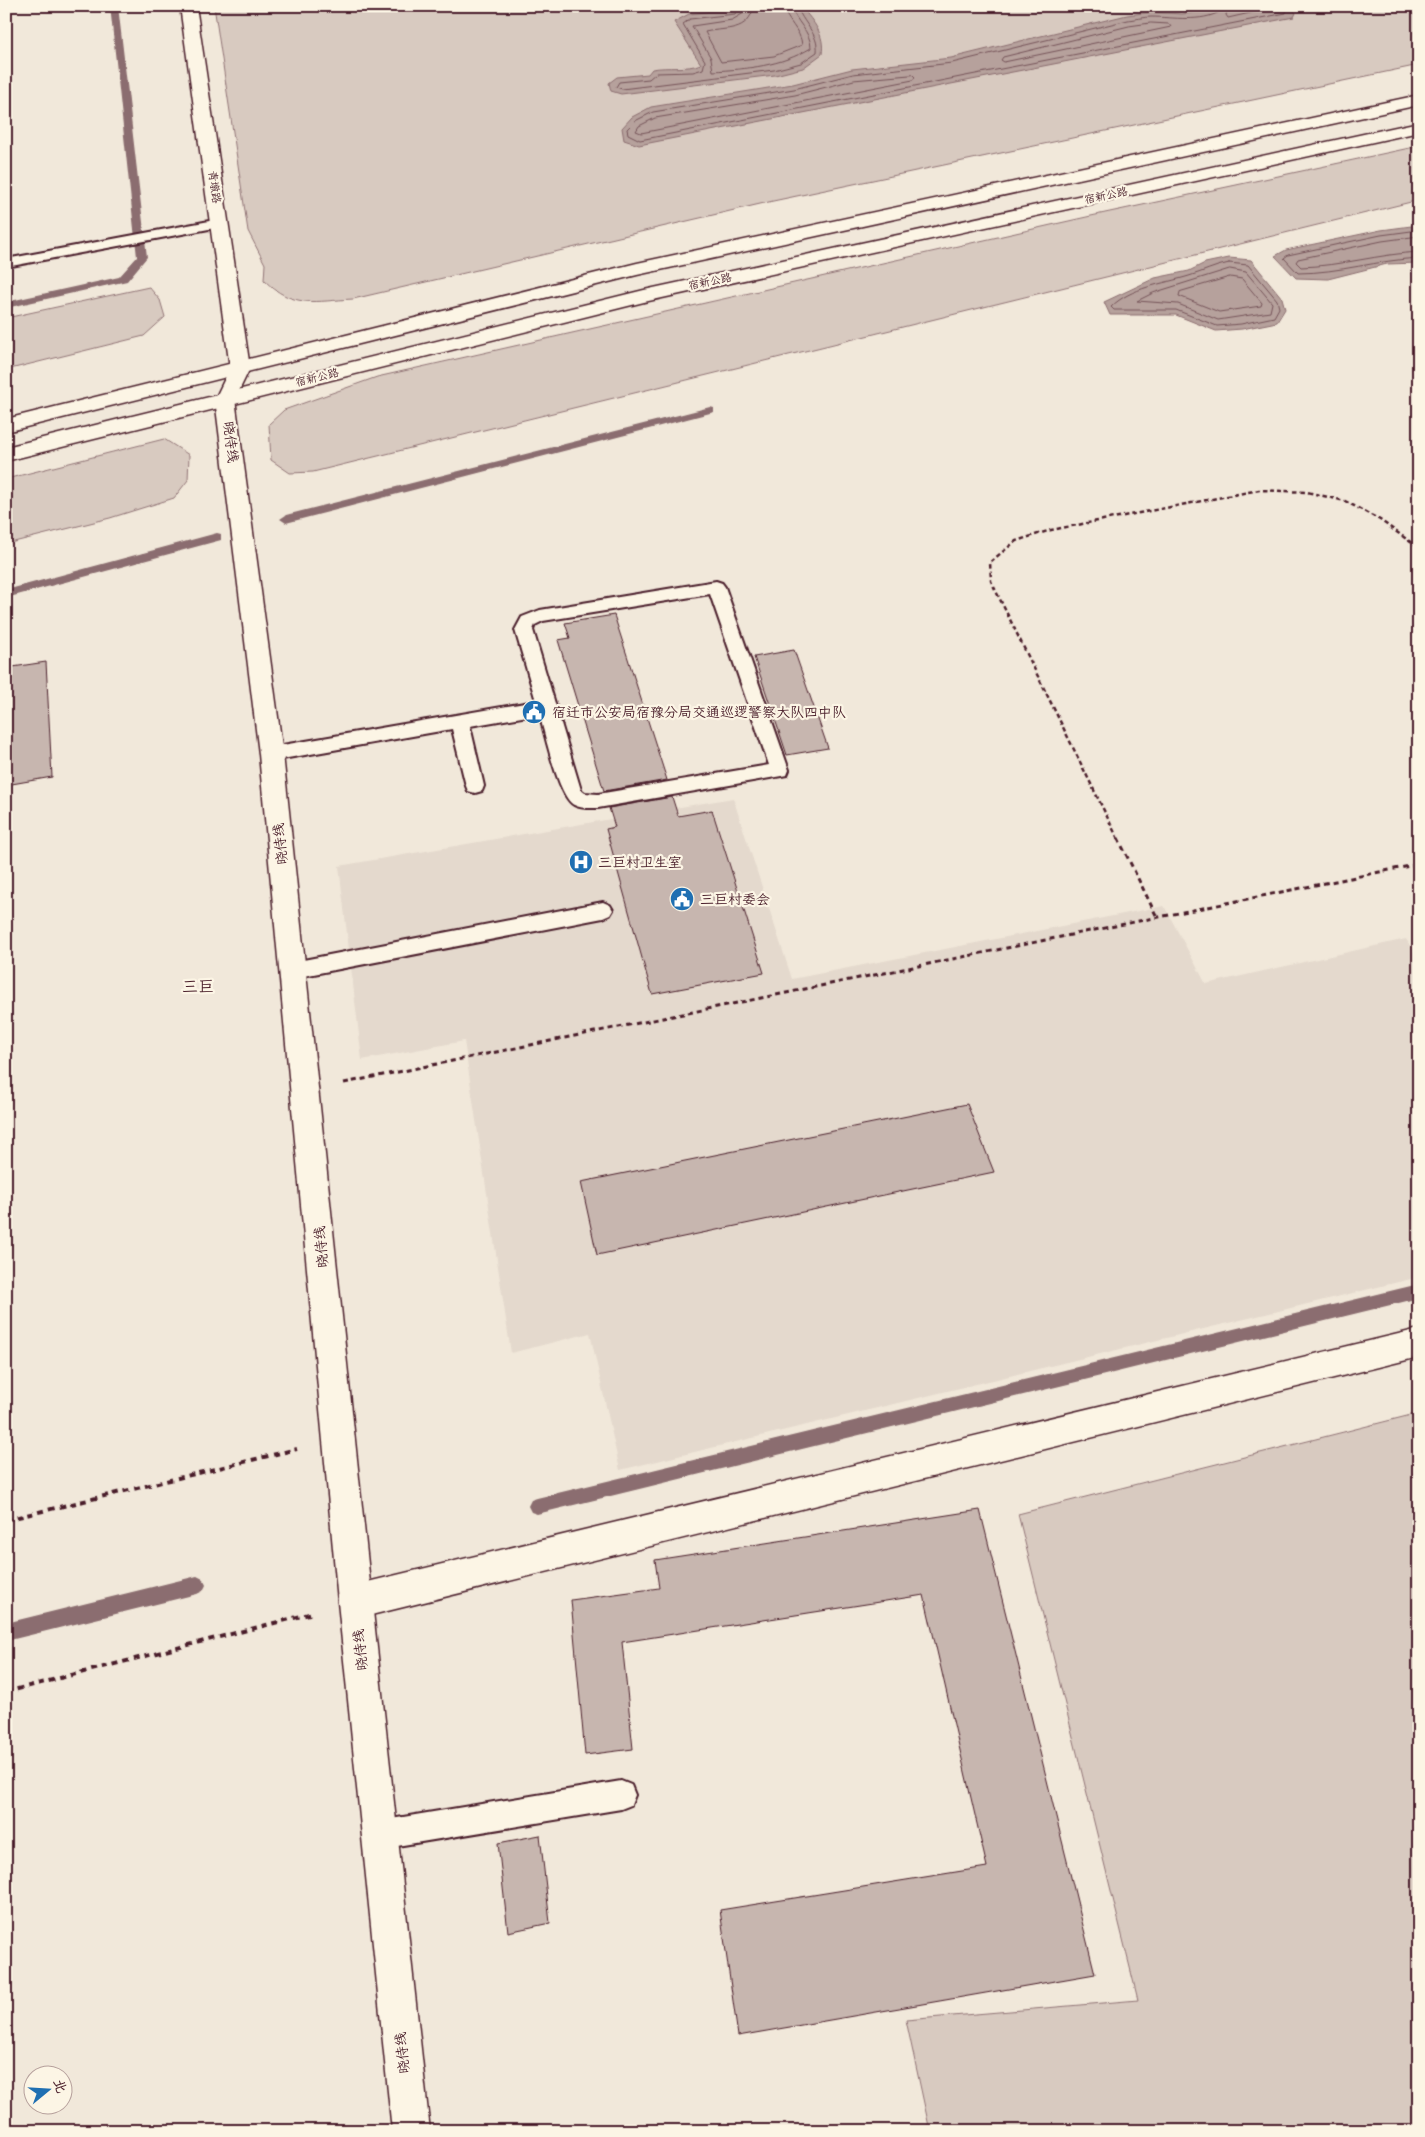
<svg xmlns="http://www.w3.org/2000/svg" width="1425" height="2137" font-family="'Playpen Sans','LXGW WenKai TC',sans-serif">
  <style>
    .built { fill: #e4d9cd }
    .green { fill: #d8cac0; stroke: #917476 }
    .water { fill: #b6a19c; stroke: #8b6d6f }
    .lines { fill: none; stroke-linecap: round; stroke-linejoin: round }
    .shore { stroke: #755358; stroke-width: 1 }
    .stream { fill: #8b6d6f; fill-rule: evenodd }
    .building { fill: #c7b6af; stroke: #4a1f2b }
    .service-casing { stroke: #4a1f2b; stroke-width: 4 }
    .minor-casing { stroke: #4a1f2b; stroke-width: 3 }
    .secondary-casing { stroke: #4a1f2b; stroke-width: 3 }
    .trunk-casing { stroke: #4a1f2b; stroke-width: 3 }
    .path-far2 { stroke: #4a1f2b; stroke-width: 2.5; stroke-dasharray: 4.5 3; stroke-linecap: butt }
    .path-far1 { stroke: #4a1f2b; stroke-width: 3; stroke-dasharray: 5 4; stroke-linecap: butt }
    .path { stroke: #4a1f2b; stroke-width: 4; stroke-dasharray: 6 5; stroke-linecap: butt }
    .service { fill: #fcf5e5; fill-rule: evenodd }
    .minor { fill: #fcf5e5; fill-rule: evenodd }
    .secondary { fill: #fcf5e5; fill-rule: evenodd }
    .trunk { fill: #fcf5e5; fill-rule: evenodd }
    .labels { text-anchor: middle; stroke-width: 4.5; stroke-linejoin: round; paint-order: stroke }
    .far-street-label { font-size: 11px; fill: #4a1f2b; stroke: #fcf5e5 }
    .street-label { font-size: 14px; fill: #4a1f2b; stroke: #fcf5e5 }
    .poi-label { font-size: 14px; fill: #4a1f2b; stroke: #fcf5e5; text-anchor: start }
    .quarter-label { font-size: 16px; fill: #4a1f2b; stroke: #fcf5e5 }
  </style>
  <rect width="100%" height="100%" fill="#f1e8da"/>
  <filter id="ink" filterUnits="userSpaceOnUse"><feTurbulence type="fractalNoise" baseFrequency=".02" numOctaves="2"/><feDisplacementMap in="SourceGraphic" scale="10" xChannelSelector="R" yChannelSelector="G"/><feConvolveMatrix kernelMatrix="1 2 1 2 8 2 1 2 1" color-interpolation-filters="sRGB"/></filter>
  <g filter="url(#ink)">
    <path class="built" d="M733 798 792 979 1164 906 1206 984 1406 939 1419 960V1277L620 1470 590 1333 511 1353 464 1041 362 1060 339 866Z"/>
    <g class="green">
      <path d="M214 6H1419V65L773 201 353 299C315 301 293 309 264 280L265 264 248 231Z"/>
      <path d="M1419 146V200L313 472 290 473 271 460 269 424 284 410 377 377 1091 216Z"/>
      <path d="M149 287 160 300 165 317 144 336 6 370V318Z"/>
      <path d="M164 439 189 455 188 480 174 498 110 518 6 544V479Z"/>
      <path d="M1419 1413V2131H930L906 2020 1138 2000 1018 1514Z"/>
    </g>
    <g class="water">
      <path d="M754 6 802 8C814 22 825 35 822 54L803 68 775 75 621 94 611 91 609 83 617 77 648 74 652 69C668 66 686 70 701 64L674 22 689 14Z"/>
      <path d="M1244 6H1289L1296 13 1294 17 639 145 624 140 622 128 632 117 651 107 793 84 852 69 951 58 1127 15 1151 12 1182 14Z"/>
      <path d="M1419 225V263L1387 264 1328 279 1296 278 1275 256 1286 250 1381 230Z"/>
      <path d="M1229 258 1251 260 1282 298 1285 309 1277 322 1242 329 1216 331 1176 315H1110L1104 302 1155 278 1189 271 1205 263Z"/>
    </g>
    <g class="lines">
      <g class="shore">
        <path d="M740 6 735 14 690 19 683 24 705 61 703 69 693 72 656 73 649 79 619 82 616 87 622 89 774 70 801 63 817 52C819 33 802 23 797 6"/>
        <path d="M746 6 744 13 732 20 692 26 711 58 713 71C747 69 781 66 811 48 811 31 795 22 791 6"/>
        <path d="M754 6C748 33 727 27 705 32L721 62 774 56 802 45C801 30 786 21 783 6"/>
        <path d="M1222 6 1221 11C1201 23 1173 17 1151 17 1144 17 1136 19 1128 20L952 63 853 74 794 89 653 112 635 121 627 129 628 134 640 140 1286 13 1287 6"/>
        <path d="M1228 6 1226 15 1228 18 1281 6"/>
        <path d="M1151 23 1169 24 1171 27 1004 62 1001 60 1003 57 1129 26Z"/>
        <path d="M913 75 915 77 913 80 641 133 636 131 639 126 655 118 795 95 854 80Z"/>
        <path d="M1419 230 1381 235 1288 255 1284 258 1298 273C1339 273 1378 260 1419 258"/>
        <path d="M1419 236 1382 241 1298 259 1296 262 1301 267C1341 266 1379 254 1419 252"/>
        <path d="M1229 263 1248 265 1277 300 1279 308 1274 317 1241 324 1217 326 1176 310H1114L1111 307C1131 287 1163 284 1189 276 1203 272 1214 266 1229 263Z"/>
        <path d="M1230 269 1246 272 1272 303 1270 312 1218 320 1178 304 1137 301 1153 293Z"/>
        <path d="M1230 277 1242 279 1262 303 1261 306 1219 312 1179 296 1180 292Z"/>
      </g>
      <g class="stream">
        <path d="M110 6H118L147 257 127 281 6 308V302L119 277 137 257Z"/>
        <path d="M710 407 714 408V412L286 523 280 519 286 515Z"/>
        <path d="M217 533 221 534V540L6 598V590Z"/>
        <path d="M1419 1284V1298L537 1514 531 1512 528 1506 531 1500 537 1498Z"/>
        <path d="M197 1576 203 1579 206 1585 203 1591 197 1594 6 1641V1623Z"/>
      </g>
    </g>
    <g class="building">
      <path d="M614 615 667 780 604 791 558 640 570 638 565 623Z"/>
      <path d="M794 650 828 748 787 755 754 657Z"/>
      <path d="M46 662 52 777 6 785V668Z"/>
      <path d="M672 797 678 816 712 810 764 973 652 994 606 829 615 827 609 808Z"/>
      <path d="M967 1104 994 1172 597 1255 581 1182Z"/>
      <path d="M980 1510 1095 1974 738 2036 720 1910 987 1867 924 1595 622 1642 633 1749 585 1755 571 1600 659 1588 655 1560Z"/>
      <path d="M540 1835 550 1923 508 1932 498 1843Z"/>
    </g>
    <g class="lines">
      <g class="service-casing">
        <g id="service">
          <path d="M220 219 227 223 225 226 6 267V259Z"/>
          <path d="M716 581 722 583 725 587 789 770 787 775 598 808C591 808 581 809 574 805 558 797 545 732 539 714L470 726 484 786 482 791 475 793 468 791 466 786 452 729 271 761 264 759 262 754 264 749 271 747 536 701 515 630 522 617 540 610ZM710 594 769 765 598 794 585 793 581 790 533 630 535 625 543 621Z"/>
          <path d="M603 902 610 905 613 910 610 915 603 918 293 978 286 976 283 970 286 964 293 962Z"/>
          <path d="M621 1781 631 1785 635 1795 631 1805 621 1809 379 1849 369 1845 365 1835 369 1825 379 1821Z"/>
        </g>
      </g>
      <g class="minor-casing">
        <path id="minor" d="M1419 1329V1357L355 1619 343 1614 338 1602 343 1590 355 1585Z"/>
      </g>
      <g class="secondary-casing">
        <path id="secondary" d="M180 6H196L250 368 235 399 283 754 372 1602 430 2131H392L338 1602 259 754 215 399 230 368Z"/>
      </g>
      <g class="trunk-casing">
        <g id="trunk">
          <path d="M1419 95V105L637 275 6 432V419L637 263Z"/>
          <path d="M1419 122V132L644 302 6 461V447L644 290Z"/>
        </g>
      </g>
      <path class="path-far2" d="M1118 839 991 581 990 562 1016 541 1051 530 1259 490 1307 492 1345 501 1380 520 1419 548"/>
      <g class="path-far1">
        <path d="M1118 838 1157 917"/>
        <path d="M344 1083 1419 864"/>
      </g>
      <g class="path">
        <path d="M6 1520 297 1449"/>
        <path d="M6 1692 313 1613"/>
      </g>
      <use href="#service" class="service"/>
      <use href="#minor" class="minor"/>
      <use href="#secondary" class="secondary"/>
      <use href="#trunk" class="trunk"/>
    </g>
  </g>
  <defs>
    <g id="civic-disc" transform="scale(1.25)"><circle r="9.5" fill="#1f6fb2" stroke="#fcf5e5"/><path d="M-.6-6.5H3V-4.5H.6V-3L4-1V1h2V6H-6V1h2V-1L-.6-3ZM-1.2 2.5V6h2.4V2.5Z" fill="#fff"/></g>
    <g id="hospital-disc" transform="scale(1.25)"><circle r="9.5" fill="#1f6fb2" stroke="#fcf5e5"/><path d="M-5-5h3v3.5h4V-5h3V5h-3V1.5h-4V5h-3Z" fill="#fff"/></g>
  </defs>
  <g fill-rule="evenodd">
    <use href="#civic-disc" x="534" y="712"/>
    <use href="#hospital-disc" x="581" y="862"/>
    <use href="#civic-disc" x="682" y="899"/>
  </g>
  <g class="labels">
    <g class="far-street-label">
      <text transform="translate(215 187) rotate(82)" y="4">青墩路</text>
      <text transform="translate(1106 195) rotate(-12)" y="4">宿新公路</text>
      <text transform="translate(710 281) rotate(-12)" y="4">宿新公路</text>
      <text transform="translate(317 377) rotate(-14)" y="4">宿新公路</text>
    </g>
    <g class="street-label">
      <text transform="translate(231 442) rotate(83)" y="5">晓侍线</text>
      <text transform="translate(280 844) rotate(-96)" y="5">晓侍线</text>
      <text transform="translate(321 1247) rotate(-95)" y="5">晓侍线</text>
      <text transform="translate(360 1650) rotate(-96)" y="5">晓侍线</text>
      <text transform="translate(402 2053) rotate(-96)" y="5">晓侍线</text>
    </g>
    <g class="poi-label">
      <text x="552" y="717">宿迁市公安局宿豫分局交通巡逻警察大队四中队</text>
      <text x="598" y="867">三巨村卫生室</text>
      <text x="700" y="904">三巨村委会</text>
    </g>
    <g class="quarter-label">
      <text x="198" y="992">三巨</text>
    </g>
  </g>
  <rect width="1425" height="2137" fill="none" stroke="#fcf5e5" stroke-width="25"/>
  <rect x="12" y="12" width="1400" height="2112" fill="none" stroke="#4a1f2b" stroke-width="2" filter="url(#ink)"/>
  <g transform="translate(48 2090) rotate(72)"><circle r="24" fill="#fcf5e5" stroke="#b59f9b"/>
  <path d="M0-4L9 19L0 12L-9 19Z" fill="#1f6fb2"/>
  <text y="-8" font-size="14" font-weight="bold" text-anchor="middle" fill="#4a1f2b">北</text>
  </g>
</svg>
